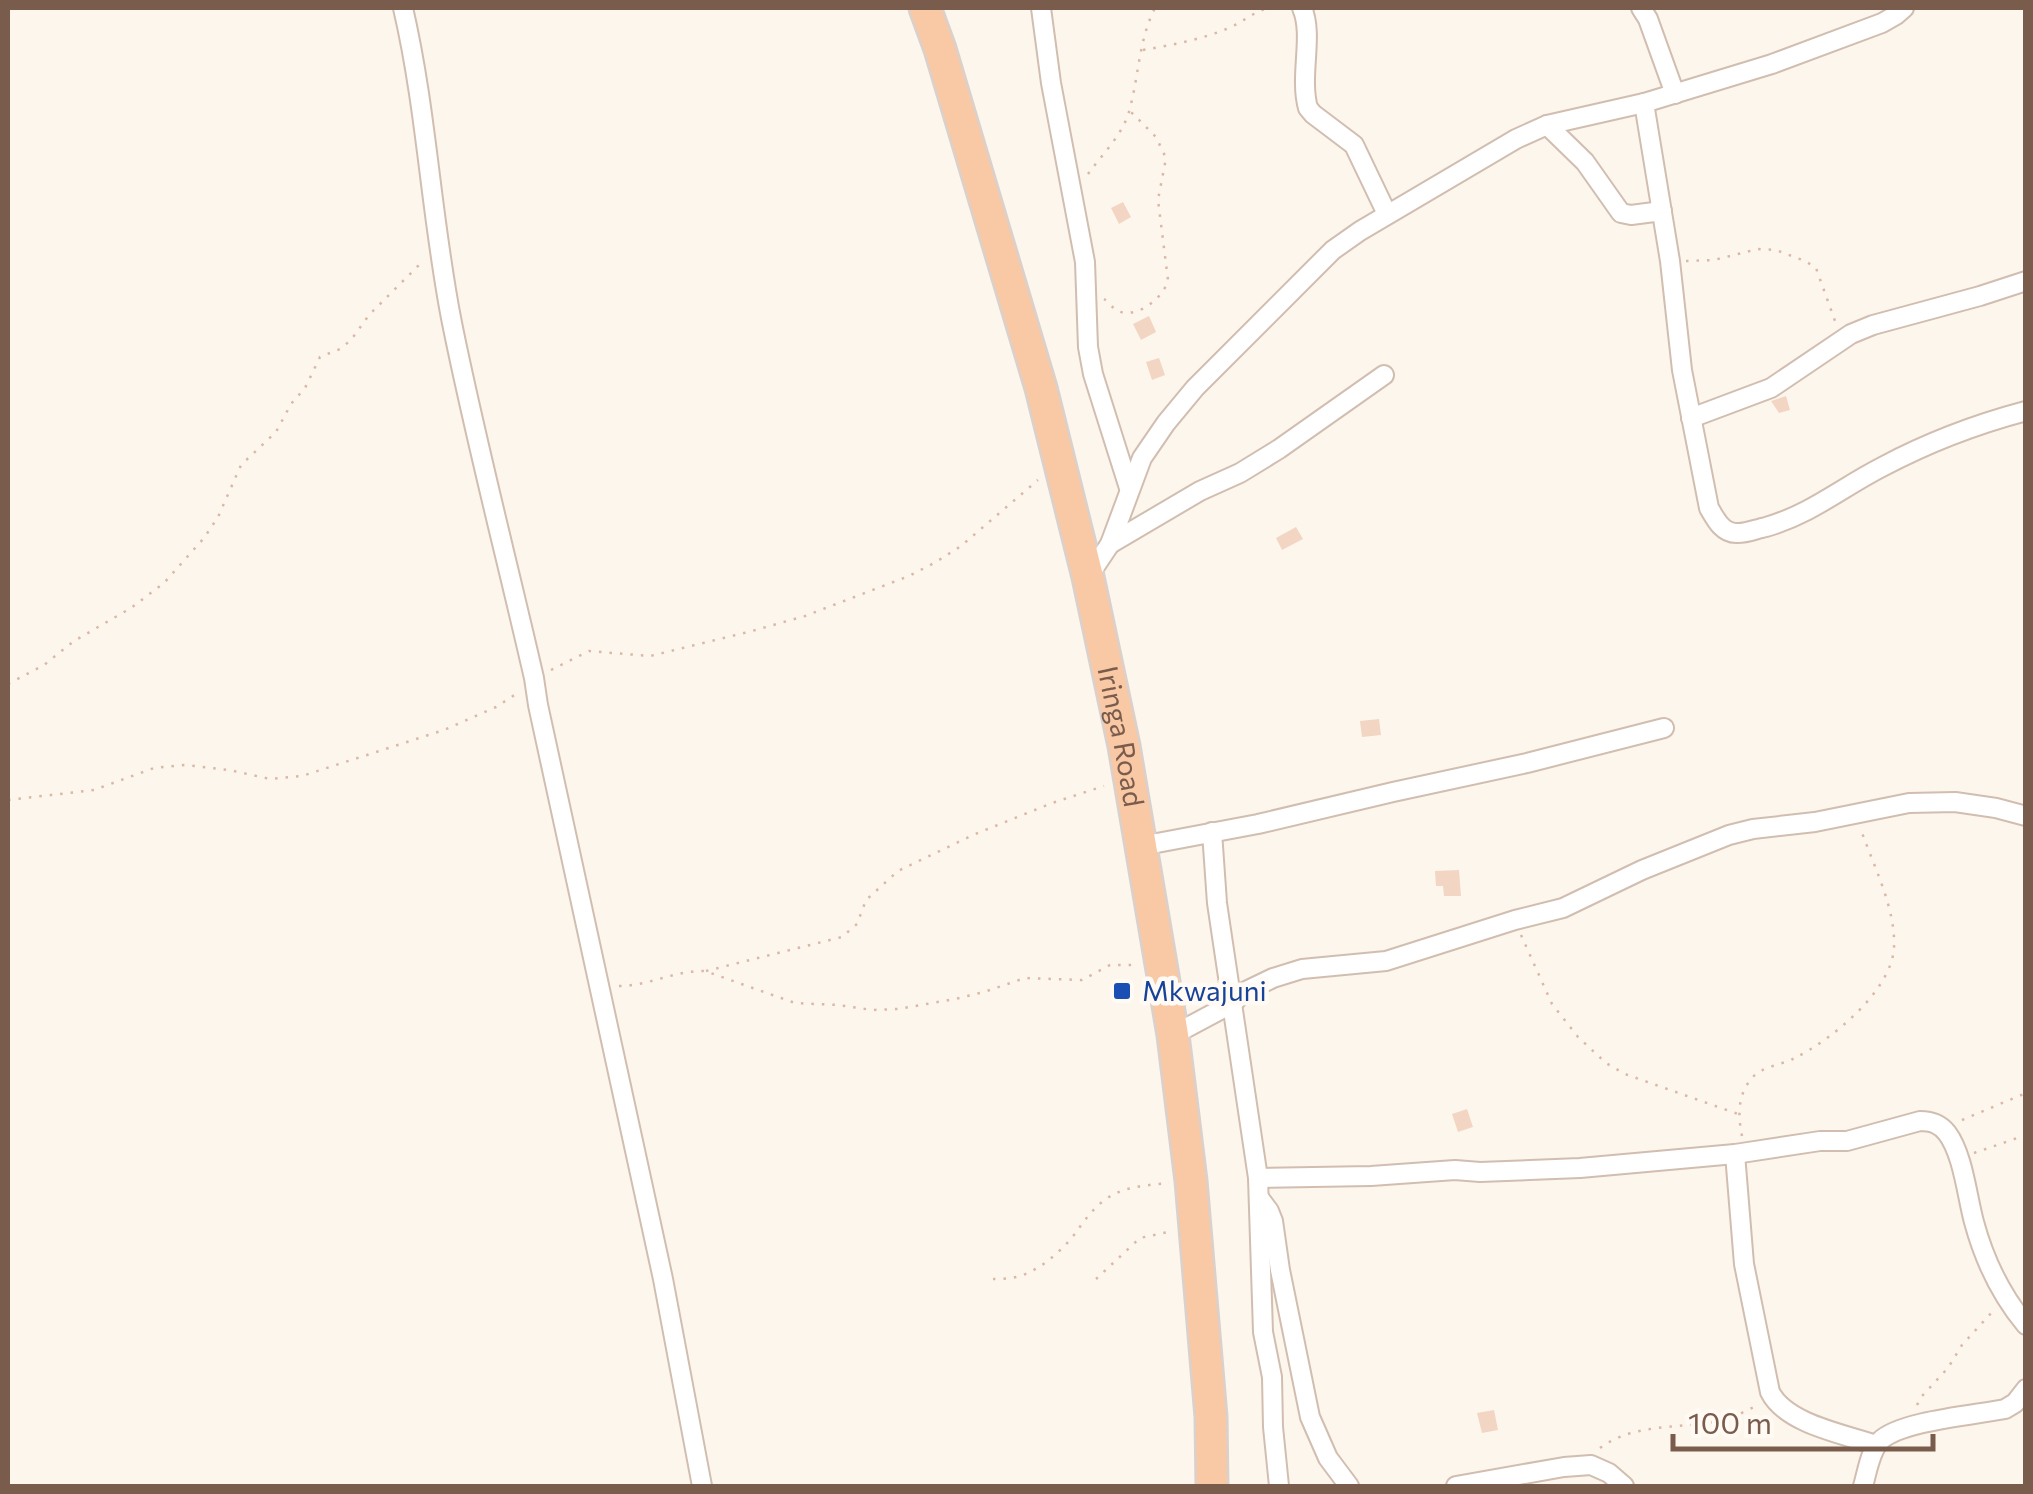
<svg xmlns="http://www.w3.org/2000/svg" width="2033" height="1494" font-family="Commissioner,sans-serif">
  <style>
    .building { fill: #f3d5c3 }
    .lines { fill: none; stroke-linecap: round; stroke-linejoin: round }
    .minor-casing { stroke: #d1beb0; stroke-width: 22 }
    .trunk-casing { stroke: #dad1cd; stroke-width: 35 }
    .path { stroke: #d9b8a5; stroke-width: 2.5; stroke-dasharray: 2.5 8; stroke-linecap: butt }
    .minor { stroke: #fff; stroke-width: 18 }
    .trunk { stroke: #f9c8a4; stroke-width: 30 }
    .transit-dot { fill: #1a4fb4; stroke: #fffaf3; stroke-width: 4 }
    .labels { text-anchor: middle; stroke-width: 9; stroke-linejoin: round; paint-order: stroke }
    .street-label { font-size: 28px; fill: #7a5c4d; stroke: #fffaf3 }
    .transit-label { font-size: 28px; fill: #164399; stroke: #fffaf3; text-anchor: start }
  </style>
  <rect width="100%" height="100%" fill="#fdf6ec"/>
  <g class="building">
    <path d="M1123 202 1131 217 1119 224 1111 208Z"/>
    <path d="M1149 316 1156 332 1141 340 1133 324Z"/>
    <path d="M1159 358 1165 375 1152 380 1146 362Z"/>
    <path d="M1786 396 1790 410 1779 413 1771 401Z"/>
    <path d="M1296 527 1303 539 1282 550 1276 538Z"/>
    <path d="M1379 719 1381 735 1362 737 1360 721Z"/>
    <path d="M1459 870 1461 896H1444L1443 886H1436L1435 871Z"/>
    <path d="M1467 1109 1473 1127 1458 1132 1452 1114Z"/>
    <path d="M1494 1410 1498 1430 1482 1433 1477 1413Z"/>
  </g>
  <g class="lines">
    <g class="minor-casing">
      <g id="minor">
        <path d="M403 8C427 111 431 218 452 323 476 442 507 560 534 678L538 705 663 1279 702 1486"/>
        <path d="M1041 8 1051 83 1085 262 1088 347 1093 374 1129 488"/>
        <path d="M1302 8C1314 35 1299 76 1308 108L1313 114 1354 145 1387 214"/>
        <path d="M1641 8 1648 19 1675 94"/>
        <path d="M1644 103 1670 261 1682 370 1709 508C1715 518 1722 533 1736 533 1745 534 1756 529 1766 527 1811 514 1841 488 1882 467 1927 443 1977 424 2026 411"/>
        <path d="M1547 125 1585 162 1621 213 1631 215 1662 211"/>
        <path d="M1691 418 1771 388 1851 334 1873 325 1980 296 2026 281"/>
        <path d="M1110 544 1200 491 1240 473 1279 449 1384 375"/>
        <path d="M1088 577 1110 544 1142 458 1166 423 1195 388 1333 250 1360 231 1516 139 1547 125 1644 103 1772 64 1882 23 1896 15 1904 8"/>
        <path d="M1212 832 1217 903 1258 1178 1263 1332 1272 1377 1273 1427 1279 1486"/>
        <path d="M1141 846 1258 824 1393 792 1527 763 1664 728"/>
        <path d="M1173 1035 1233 1003 1244 992 1273 978 1302 969 1386 961 1515 920 1563 908 1642 870 1729 835 1753 829 1815 822 1909 803 1955 802 1996 808 2026 816"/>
        <path d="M1735 1154 1744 1264 1770 1392C1786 1424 1844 1434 1876 1445"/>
        <path d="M1258 1178 1371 1176 1455 1170 1480 1172 1580 1168 1735 1154 1820 1141H1847L1920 1121C1932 1121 1940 1124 1947 1133 1963 1154 1967 1196 1974 1222 1984 1259 2001 1295 2026 1325"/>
        <path d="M1260 1199 1269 1211 1273 1221 1280 1270 1310 1417 1328 1458 1349 1486"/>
        <path d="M1456 1486 1564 1467 1591 1465 1609 1473 1624 1486"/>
        <path d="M1863 1486C1867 1473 1870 1451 1880 1441 1900 1421 1975 1415 2005 1409L2015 1403 2026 1389"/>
      </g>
    </g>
    <g class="trunk-casing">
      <g id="trunk">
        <path id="s1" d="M925 8 940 49 1041 388 1088 577 1124 746 1173 1035 1191 1181 1211 1417 1212 1486"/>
      </g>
    </g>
    <g class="path">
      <path d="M1143 50C1172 45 1204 39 1231 27 1244 21 1254 12 1268 8"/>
      <path d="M1088 174C1103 153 1124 134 1130 108 1139 74 1139 39 1155 8"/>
      <path d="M1686 261 1714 260 1758 249 1776 250 1805 261 1816 268 1835 321"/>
      <path d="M1104 299C1106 300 1114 309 1116 310 1135 321 1164 298 1168 280L1158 200 1166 158 1156 137 1130 111"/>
      <path d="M551 670 589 651 650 656 752 631 805 616 909 576 936 562 961 546 1038 480"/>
      <path d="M8 684 44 665 74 641 131 608 164 583 204 538 218 517 241 465 276 432 291 404 305 388 320 357 340 349 351 340 369 315 424 260"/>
      <path d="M8 800 94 790 154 768 185 765 229 770 270 779 302 776 444 730 496 707 516 694"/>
      <path d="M1521 935 1552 1004 1578 1037 1606 1063 1625 1074 1738 1114"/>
      <path d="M706 971 842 937 857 924 866 900 898 871 973 835 1052 803 1104 786"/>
      <path d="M619 986C649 986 675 970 705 971L795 1003 838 1005 872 1010 898 1009 955 999 984 992 1025 978 1082 980 1110 965H1135"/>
      <path d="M1962 1120 2026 1093"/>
      <path d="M1742 1136C1738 1116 1737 1095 1752 1078 1761 1067 1780 1065 1793 1059 1830 1041 1891 992 1894 948 1896 909 1874 867 1861 830"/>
      <path d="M1974 1153 2026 1135"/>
      <path d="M993 1279C1000 1279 1008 1279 1016 1277 1039 1272 1064 1249 1077 1231 1086 1218 1095 1206 1109 1197 1126 1186 1150 1185 1169 1183"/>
      <path d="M1096 1279 1140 1238 1168 1232"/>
      <path d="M1917 1405 1922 1396 1948 1368 1962 1345 1993 1311"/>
      <path d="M1600 1448C1632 1424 1677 1428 1715 1422 1731 1420 1744 1411 1759 1405"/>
    </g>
    <use href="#minor" class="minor"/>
    <use href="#trunk" class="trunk"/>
  </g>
  <rect class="transit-dot" x="1112" y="981" width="20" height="20" rx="5"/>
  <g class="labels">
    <g class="street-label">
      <text dy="10" stroke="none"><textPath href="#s1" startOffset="755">Iringa Road</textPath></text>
    </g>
    <g class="transit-label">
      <text x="1142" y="1001">Mkwajuni</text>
    </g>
  </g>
  <rect width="2033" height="1494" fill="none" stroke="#7a5c4d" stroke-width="20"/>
  <path d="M1673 1434v15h260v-15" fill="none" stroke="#7a5c4d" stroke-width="5"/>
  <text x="1688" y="1434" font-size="30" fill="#7a5c4d" stroke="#fffaf3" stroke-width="8" paint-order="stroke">100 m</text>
</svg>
